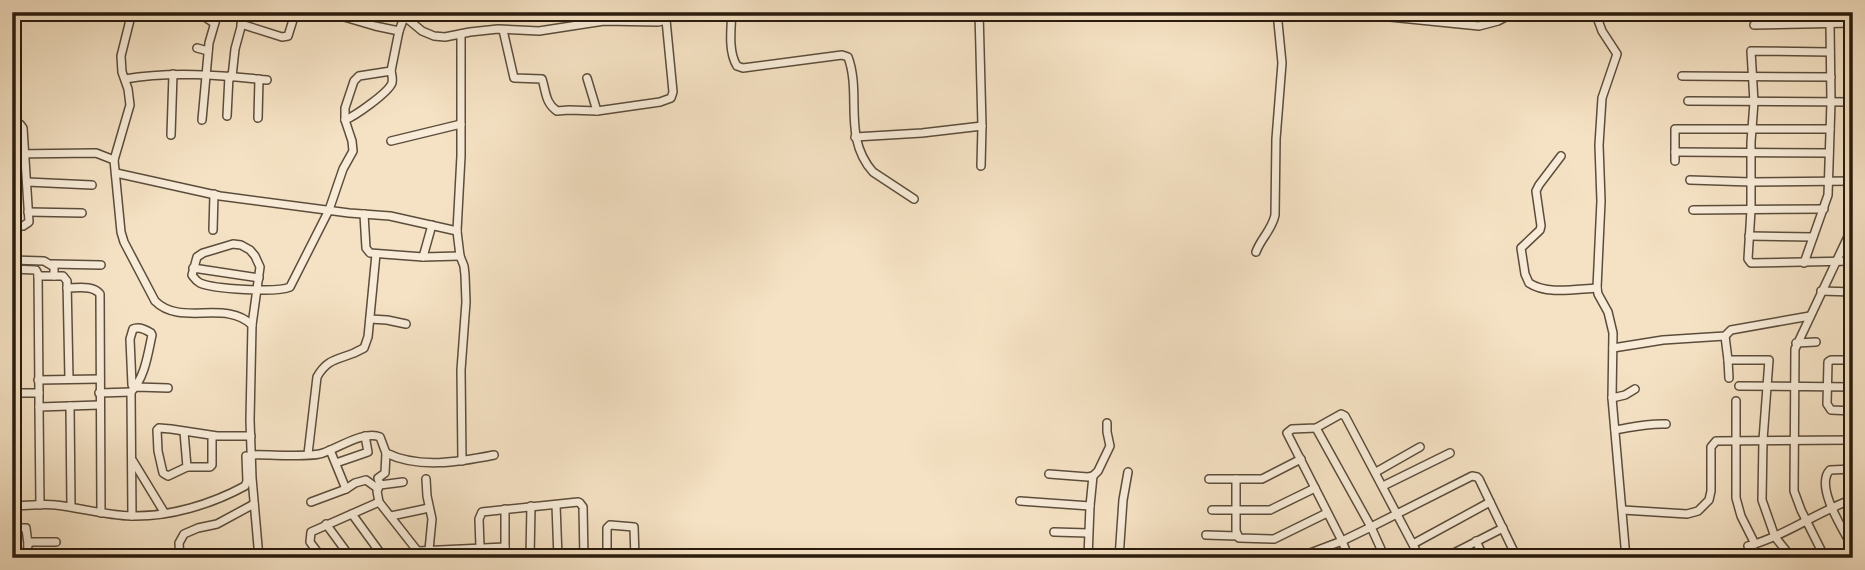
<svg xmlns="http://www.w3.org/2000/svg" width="1865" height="570" font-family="'Gentium Book Plus',serif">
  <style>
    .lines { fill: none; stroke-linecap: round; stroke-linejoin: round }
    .minor-casing { stroke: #5c4d3b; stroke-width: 10 }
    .minor { stroke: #f8ecd9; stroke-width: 7 }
  </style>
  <rect width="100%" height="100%" fill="#f5e2c4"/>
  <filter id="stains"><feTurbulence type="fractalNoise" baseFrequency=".00286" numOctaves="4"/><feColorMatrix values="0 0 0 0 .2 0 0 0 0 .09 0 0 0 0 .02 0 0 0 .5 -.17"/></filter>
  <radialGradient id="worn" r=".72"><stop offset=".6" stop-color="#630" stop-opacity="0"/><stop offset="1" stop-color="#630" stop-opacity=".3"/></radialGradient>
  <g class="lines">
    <g class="minor-casing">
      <g id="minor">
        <path d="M132 12 121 56 122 72 128 89 130 105 114 160 121 232 124 242 155 301C181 327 225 299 252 325L250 420 252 478 259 558"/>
        <path d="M732 12C731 29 728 52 737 66L743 68 842 55 848 57C862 95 842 137 873 172L914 199"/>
        <path d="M979 12 982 126 981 166"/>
        <path d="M1376 12 1390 17 1479 26 1498 21 1515 12"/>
        <path d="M1595 12 1602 31 1617 54 1602 98 1599 145 1601 201 1597 288 1598 294 1608 312 1613 333 1612 398 1626 558"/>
        <path d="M404 16 422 31 434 36 445 37 470 32 498 29 539 31 604 21 658 22 666 20 672 12"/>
        <path d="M205 17 214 23"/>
        <path d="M241 24 282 37 288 36 293 20 296 16 334 14 375 26 399 31"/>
        <path d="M1754 25 1853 23"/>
        <path d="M503 30 514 78 542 79C546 91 545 103 557 111L569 110 597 111"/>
        <path d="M461 34V156L457 231 460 256 464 266 465 275 466 302 461 370 462 461"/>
        <path d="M197 48 208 51"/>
        <path d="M1830 52 1751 51 1754 102 1751 142V210L1748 259 1751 263 1853 261"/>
        <path d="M1682 76 1831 77"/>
        <path d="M232 77 235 49 245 12"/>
        <path d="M587 78 597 111 660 102 671 98 673 92 666 20"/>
        <path d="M125 79C171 71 220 75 267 80"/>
        <path d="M1688 101 1853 102"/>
        <path d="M227 116 229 76"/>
        <path d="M258 118 259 79"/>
        <path d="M202 120 209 43 218 12"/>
        <path d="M345 120C355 116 388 93 392 83 393 79 392 75 391 71"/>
        <path d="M12 122 20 124 23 128 29 222 23 226H12"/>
        <path d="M171 135 173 74"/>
        <path d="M855 137 922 133 982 126"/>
        <path d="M391 141 461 124"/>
        <path d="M1675 152 1829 153"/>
        <path d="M12 154 96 153 114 160"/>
        <path d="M1561 156 1539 185 1536 191 1541 226 1540 230 1521 248 1525 274 1529 283C1547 295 1576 289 1597 288"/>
        <path d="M1675 161V129H1830"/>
        <path d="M116 173 220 196 349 213 390 216 457 231"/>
        <path d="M1690 180 1751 182 1853 181"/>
        <path d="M27 182 92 185"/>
        <path d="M1693 210 1824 209"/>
        <path d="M28 212 82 213"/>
        <path d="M364 214 366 248 370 253 423 257 460 256"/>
        <path d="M213 230 214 194"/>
        <path d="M1749 236 1813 237"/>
        <path d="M1256 252C1261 238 1272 230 1275 215L1276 139 1282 63 1277 12"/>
        <path d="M423 257 432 225"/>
        <path d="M12 260 44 261 54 267V276"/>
        <path d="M1804 263 1828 195 1831 102 1830 24 1831 12"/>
        <path d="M52 264 101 265"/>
        <path d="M193 268 259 278"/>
        <path d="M12 269 36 270 38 274 39 393"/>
        <path d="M38 276H63L67 281 69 379"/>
        <path d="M67 288C78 288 93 285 100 294L101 513"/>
        <path d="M1821 291 1853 292"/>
        <path d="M370 319 387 320 406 324"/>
        <path d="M252 325 260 267 255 256 250 250 241 245 233 244 203 253 197 257 192 275C195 279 196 281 200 283 213 289 277 293 290 287L329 210 343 169 353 151 352 141 345 120V108L354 81 359 76 391 71 399 31 406 12"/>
        <path d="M1725 336 1728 360H1769L1763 440 1762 500 1775 537 1792 558"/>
        <path d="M1796 343 1816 342"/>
        <path d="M1613 348 1663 340 1725 336 1731 330 1810 316"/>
        <path d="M1728 360 1729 378"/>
        <path d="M1853 360H1831L1828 362 1827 404 1831 410 1853 411"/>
        <path d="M38 380 100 379"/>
        <path d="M1739 386 1853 387"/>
        <path d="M12 393H39V407"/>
        <path d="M99 393 131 392"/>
        <path d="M1612 398 1625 395 1635 389"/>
        <path d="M1736 401V498L1741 516 1755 544"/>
        <path d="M70 406 71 507"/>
        <path d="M1316 428 1371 527 1385 558"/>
        <path d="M1615 430C1633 427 1647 423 1666 424"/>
        <path d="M184 432 187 467"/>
        <path d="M212 436V465L210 467H187L168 476 163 473 158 451 157 430 159 428 171 429 217 436H251"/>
        <path d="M308 454 317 377C327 359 337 360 354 353 356 352 362 349 364 348 365 346 367 339 368 337L376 254"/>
        <path d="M251 455C268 454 310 458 323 453 338 448 365 430 380 437L386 453C419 469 459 462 494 455"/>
        <path d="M133 461 164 512"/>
        <path d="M336 463 368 452 365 436"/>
        <path d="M1853 469 1830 470C1814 486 1844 531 1853 548"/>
        <path d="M1376 472 1420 447"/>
        <path d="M1049 474 1088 477 1093 476 1090 506 1088 558"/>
        <path d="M1093 476 1098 471 1110 446 1107 432V423"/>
        <path d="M426 479 427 496 432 519 429 550"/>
        <path d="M1209 479H1262L1301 459"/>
        <path d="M1236 479V531L1239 538 1274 539 1327 513"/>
        <path d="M403 482 380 485 377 491 379 502 423 558"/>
        <path d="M380 485 378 478 385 473 386 453"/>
        <path d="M1383 486 1450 453"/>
        <path d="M346 489 355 483 366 480 377 488"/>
        <path d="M1020 501 1090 506"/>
        <path d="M311 502 346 489 330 450"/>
        <path d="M40 505 39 407 99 405"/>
        <path d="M556 505 558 558"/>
        <path d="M12 506C26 506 42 503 56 505 81 508 105 515 131 516 170 517 212 504 245 486L247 481 246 456"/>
        <path d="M1212 510H1270L1315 488"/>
        <path d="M1623 510 1687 514 1698 511 1709 500 1711 491V447L1716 441 1853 440"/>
        <path d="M352 514 384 558"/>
        <path d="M132 516 131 392C145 378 148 353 152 335L151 333C145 329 139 326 133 329L130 339 132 385 136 387 168 388"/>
        <path d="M391 516 429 508"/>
        <path d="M326 524 351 558"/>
        <path d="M12 528H26L28 544"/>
        <path d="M1054 532 1088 533"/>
        <path d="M1206 535 1237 536"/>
        <path d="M1476 541 1484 558"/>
        <path d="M1413 544 1490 502"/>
        <path d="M1748 546C1785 536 1817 512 1853 499"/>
        <path d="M480 547 479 519 482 512 578 502 580 503 583 507 584 558"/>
        <path d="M418 551 505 547"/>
        <path d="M27 558 28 544 31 542H56"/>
        <path d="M180 558 179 543 184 534 198 528 217 524 254 504"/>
        <path d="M322 558 310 542 311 532 379 502"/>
        <path d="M505 558V509"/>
        <path d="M530 558 531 506"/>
        <path d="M607 558V528L610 525 634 527 635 558"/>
        <path d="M1119 558 1123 500 1128 472"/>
        <path d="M1297 558 1342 541 1371 527 1472 476 1477 477 1479 479 1517 558"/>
        <path d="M1349 558 1342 541 1287 433 1292 429 1316 428 1341 414 1345 416 1420 558"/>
        <path d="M1444 558 1503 528"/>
        <path d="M1825 558 1801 510 1794 491 1795 349 1853 226"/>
      </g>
    </g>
    <use href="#minor" class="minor"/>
  </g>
  <rect width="1865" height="570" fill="none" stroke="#f5e2c4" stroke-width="42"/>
  <rect x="14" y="14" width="1837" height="542" fill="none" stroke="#291b0d" stroke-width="3.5"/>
  <rect x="21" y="21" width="1823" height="528" fill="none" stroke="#291b0d" stroke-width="2"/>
  <rect width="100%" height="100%" filter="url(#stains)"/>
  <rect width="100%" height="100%" fill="url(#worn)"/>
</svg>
